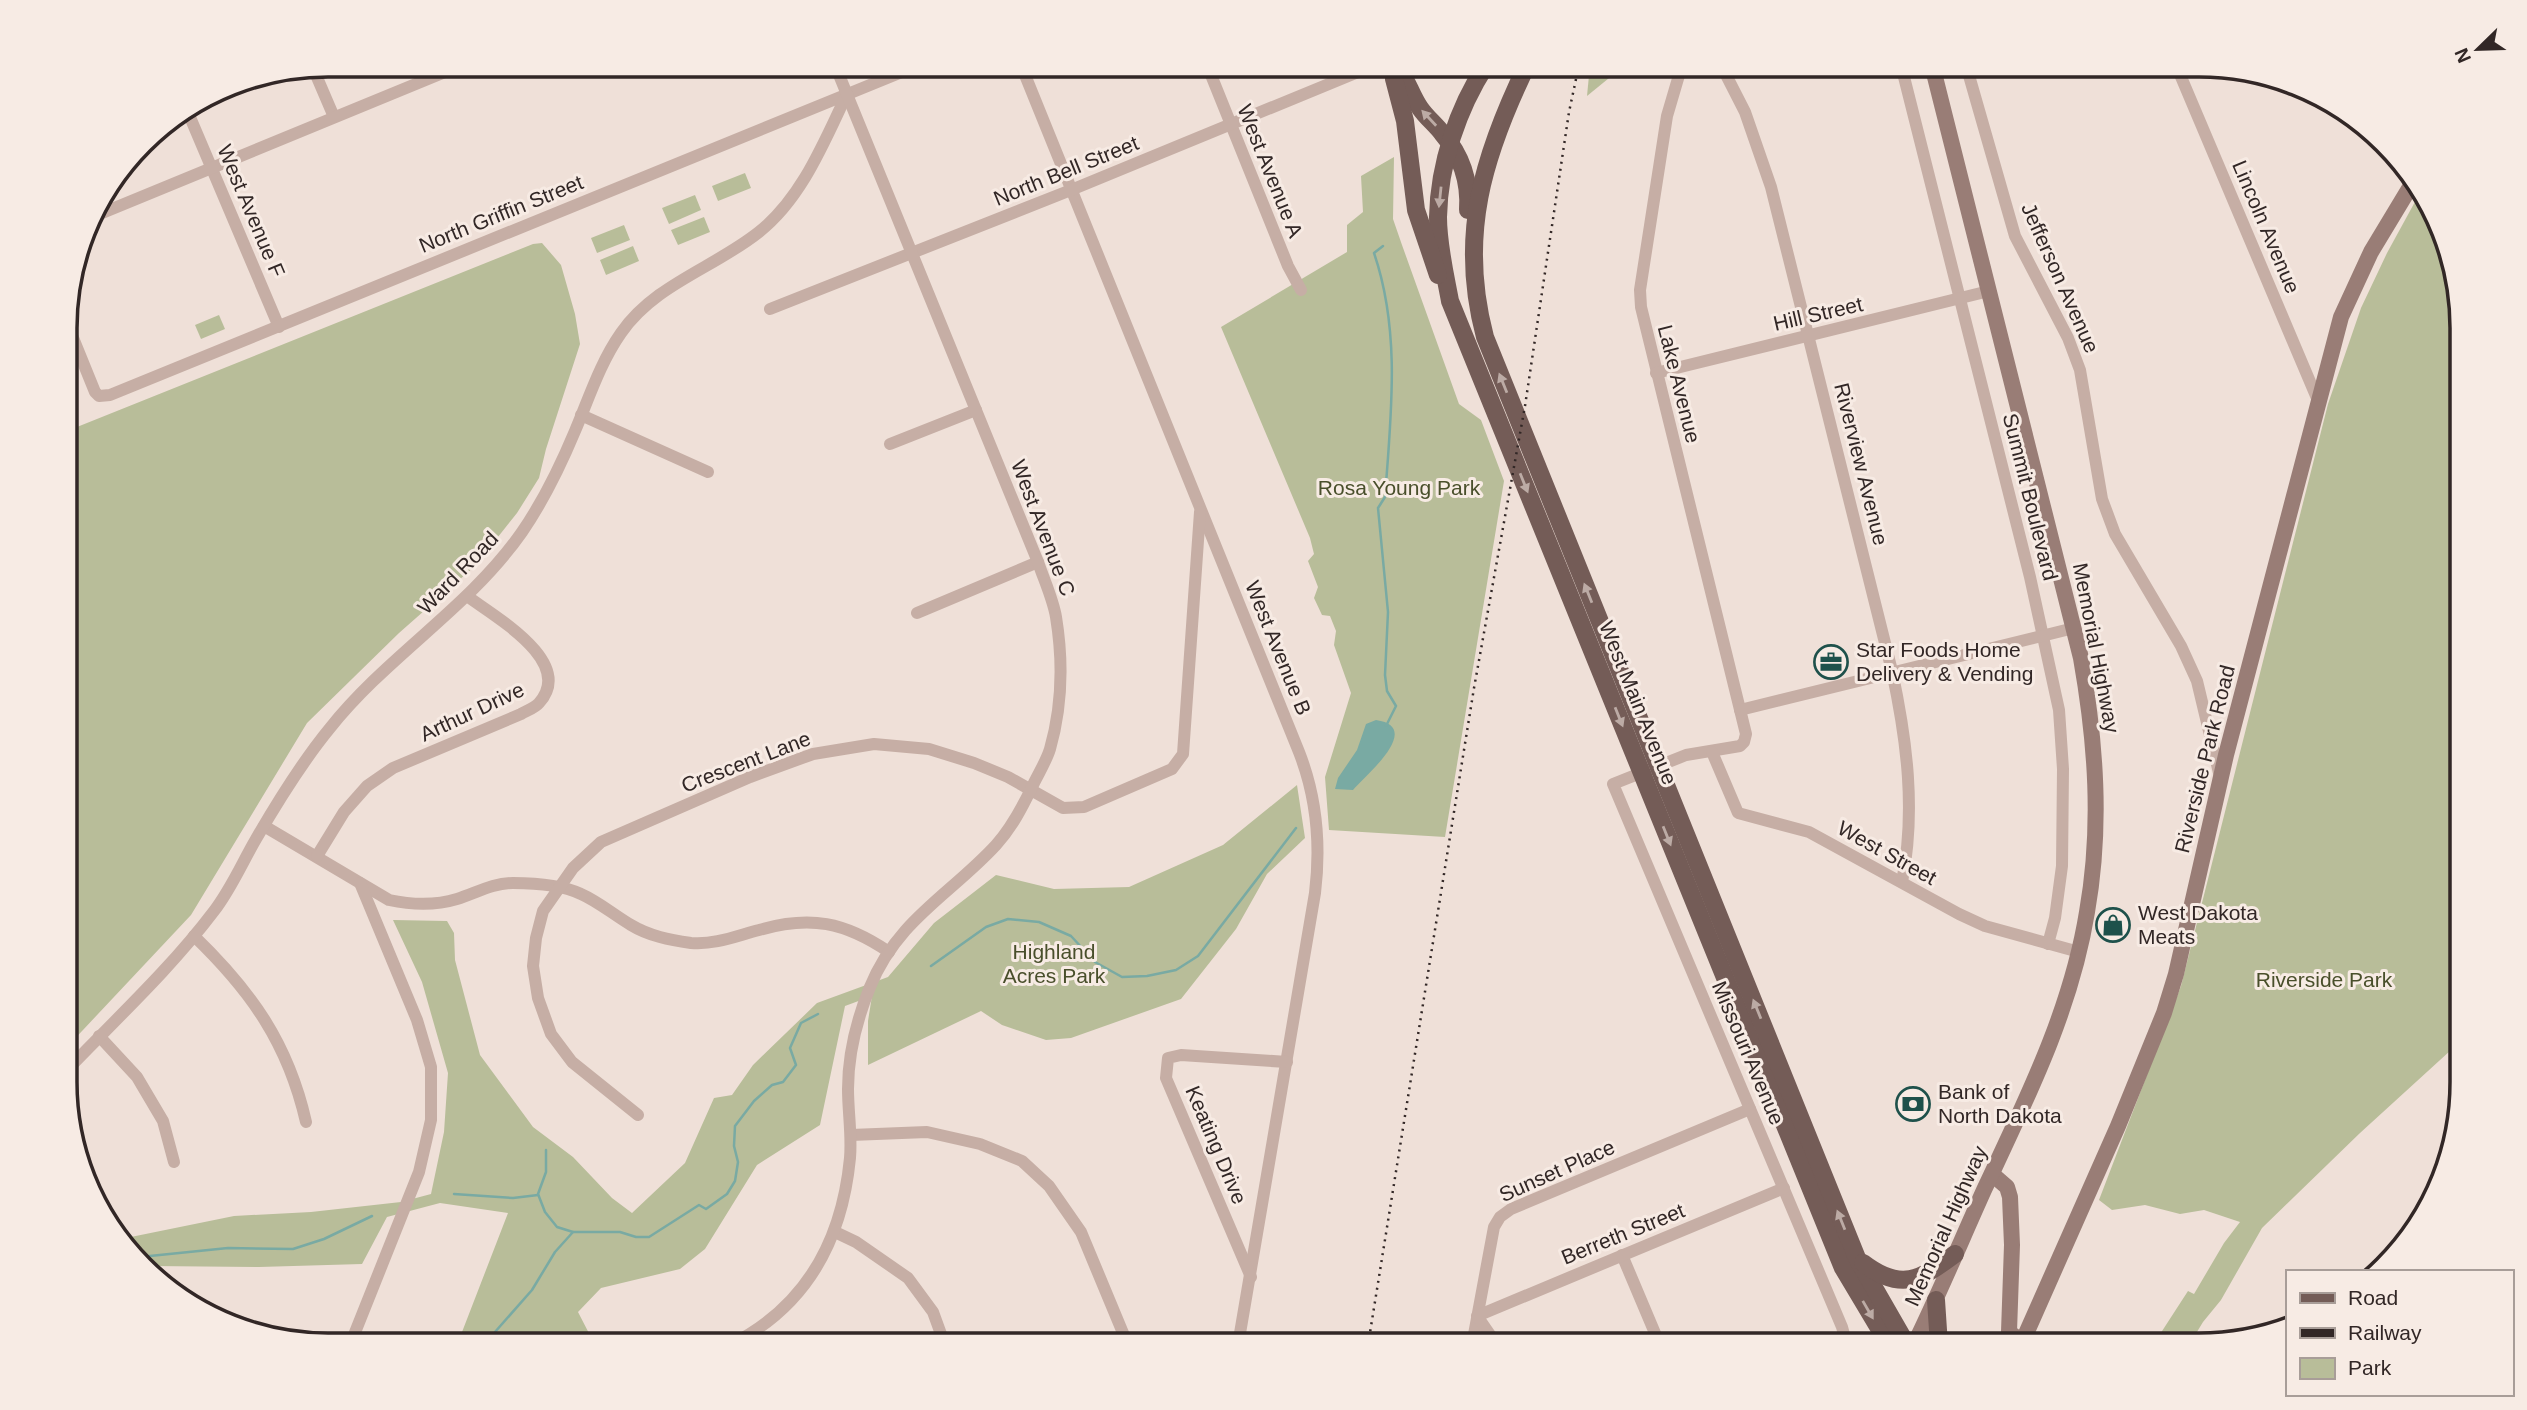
<svg xmlns="http://www.w3.org/2000/svg" width="2527" height="1410" font-family="Arial,sans-serif">
  <style>
    .green { fill: #b8bd99 }
    .water { fill: #79aaa3 }
    .lines { fill: none; stroke-linecap: round; stroke-linejoin: round }
    .stream { stroke: #79aaa3; stroke-width: 2.5 }
    .street { stroke: #c6aea5; stroke-width: 12 }
    .secondary { stroke: #997d76; stroke-width: 16 }
    .primary { stroke: #745c57; stroke-width: 18 }
    .rail { stroke: #322726; stroke-width: 2.5; stroke-dasharray: 2 5; stroke-linecap: butt }
    .oneway { fill: #bcaba5 }
    .labels { text-anchor: middle; stroke-width: 6; stroke-linejoin: round; paint-order: stroke }
    .street-label { font-size: 21px; fill: #322726; stroke: #f7ebe4 }
    .park-label { font-size: 21px; fill: #494f2b; stroke: #f7ebe4 }
    .poi-label { font-size: 21px; fill: #322726; stroke: #f7ebe4; text-anchor: start }
    .rim { fill: none; stroke: #322726; stroke-width: 3.5 }
  </style>
  <rect width="100%" height="100%" fill="#efe0d8"/>
  <g class="green">
    <path d="M1590 65H1625L1587 96Z"/>
    <path d="M1394 157 1393 219 1402 245 1459 404 1481 420 1504 481 1445 837 1329 830 1325 777 1351 693 1334 645 1336 631 1330 616 1322 615 1314 598 1318 587 1308 561 1314 554 1310 538 1221 327 1347 252V225L1363 212 1361 176Z"/>
    <path d="M745 173 751 188 718 201 712 186Z"/>
    <path d="M2422 189 2448 244 2462 311V1040L2360 1133 2262 1228 2221 1300 2203 1322 2189 1345H2153L2188 1291 2194 1294 2224 1243 2240 1222 2204 1210 2180 1214 2145 1205 2112 1210 2099 1200 2181 986 2328 404 2361 308 2387 253Z"/>
    <path d="M695 195 701 210 669 224 662 208Z"/>
    <path d="M704 217 710 232 678 245 671 230Z"/>
    <path d="M624 225 630 240 597 253 591 238Z"/>
    <path d="M542 243 561 265 575 314 580 344 546 449 539 478 517 513 475 566 399 633 307 723 191 915 67 1047V431L533 244Z"/>
    <path d="M633 246 639 261 606 275 600 260Z"/>
    <path d="M219 315 225 329 201 339 195 325Z"/>
    <path d="M1297 785 1305 838 1267 874 1236 929 1181 999 1071 1038 1046 1040 1002 1025 981 1011 868 1065V1021L872 996 845 1006 820 1125 757 1165 705 1249 680 1269 601 1288 578 1312 595 1345H457L508 1213 440 1203 387 1217 362 1264 259 1267 150 1266 121 1239 234 1216 311 1212 401 1202 431 1194 444 1132 448 1073 422 982 393 920 447 921 454 933 455 960 480 1055 533 1127 573 1157 612 1198 632 1213 685 1163 714 1098 732 1095 753 1065 817 1003 888 977 934 923 996 875 1054 889 1129 887 1223 845Z"/>
  </g>
  <path class="water" d="M1376 720C1424 727 1366 775 1353 790L1335 789 1338 778 1357 750 1366 724Z"/>
  <g class="lines">
    <g class="stream">
      <path d="M1383 246 1374 253C1401 332 1391 415 1385 497L1378 508 1388 612 1385 675 1387 691 1396 706 1386 726"/>
      <path d="M931 966 986 927 1008 919 1039 922 1071 936 1095 962 1122 977 1147 976 1176 970 1198 956 1296 828"/>
      <path d="M546 1150V1172L538 1194 545 1212 557 1227 573 1232"/>
      <path d="M454 1194 513 1198 538 1195"/>
      <path d="M140 1257 228 1248 293 1249 324 1239 372 1216"/>
      <path d="M488 1345 495 1332 532 1290 555 1252 573 1232H620L636 1237H649L699 1205 706 1209 727 1194 735 1181 738 1162 734 1146 735 1126 754 1101 772 1085 783 1082 796 1065 790 1048 801 1023 818 1014"/>
    </g>
    <g class="street">
      <path d="M1021 65 1299 752C1317 798 1321 844 1315 893L1238 1345"/>
      <path d="M1207 65 1288 266 1301 290"/>
      <path d="M1682 65 1667 116 1640 290 1641 307 1746 734 1744 742 1740 746 1686 755 1613 784 1842 1327 1845 1338 1834 1345"/>
      <path d="M1721 65 1745 112 1771 187 1892 671C1907 741 1916 811 1902 882"/>
      <path d="M1901 65 2030 577 2059 710 2063 769 2062 866 2055 918 2048 944"/>
      <path d="M1966 65 2015 236 2068 338 2080 370 2102 499 2115 534 2181 646 2197 681 2220 777"/>
      <path d="M2176 65 2319 403"/>
      <path d="M313 68 334 117"/>
      <path d="M187 110 279 327"/>
      <path d="M90 218 462 65"/>
      <path d="M770 309 1071 190 1375 65"/>
      <path d="M67 323 95 392 99 396 110 395 919 65"/>
      <path d="M1656 373 1989 291"/>
      <path d="M581 415 708 472"/>
      <path d="M890 444 976 410"/>
      <path d="M917 613 1038 562"/>
      <path d="M1740 710 2074 628"/>
      <path d="M1712 752 1738 813 1809 832 1959 914 1985 926 2079 952"/>
      <path d="M264 826 389 900C413 905 434 906 457 899 476 893 493 883 513 883 534 883 562 885 581 894 599 902 614 915 631 925 649 936 670 940 691 943 715 945 736 936 759 930 810 915 845 922 889 952"/>
      <path d="M317 856 344 812 367 786 393 768 521 714C526 711 535 708 539 703 576 662 495 617 467 596"/>
      <path d="M194 936C251 991 288 1043 306 1122"/>
      <path d="M99 1036 137 1077 163 1121 174 1162"/>
      <path d="M67 1070C117 1018 171 968 214 911 231 889 242 863 256 839 278 801 302 762 330 728 387 656 469 608 522 532 544 500 560 467 575 431 589 398 600 363 621 333 655 284 714 268 759 232 802 198 824 142 847 94"/>
      <path d="M638 1115 572 1062 551 1034 538 998 533 966 536 938 543 911 573 868 601 842 750 777 813 754 874 744 929 749 974 763 1008 777 1063 808 1084 807 1172 769 1183 754 1200 512"/>
      <path d="M851 1135 927 1132 980 1144 1022 1161 1049 1186 1081 1232 1128 1345"/>
      <path d="M835 1232 856 1242 908 1278 933 1312 945 1345"/>
      <path d="M1622 1255 1660 1345"/>
      <path d="M1251 1277 1166 1078 1168 1058 1181 1055 1287 1062"/>
      <path d="M256 1334 266 1337"/>
      <path d="M350 1345 419 1172 431 1120V1067L417 1020 360 883"/>
      <path d="M730 1345C806 1307 842 1241 850 1158 852 1135 848 1112 848 1089 848 1054 857 1019 870 987 897 920 951 894 996 845 1012 827 1022 808 1032 787 1038 774 1046 762 1050 749 1062 707 1063 660 1056 617 1053 599 1044 580 1038 562L835 65"/>
      <path d="M1472 1345 1494 1227 1500 1217 1511 1209 1750 1109"/>
      <path d="M1497 1345 1477 1316 1784 1188"/>
    </g>
    <g class="secondary">
      <path d="M1992 1174 2007 1187 2010 1197 2012 1245 2009 1332 2022 1342"/>
      <path d="M1914 1345C1939 1294 1961 1241 1984 1190 2026 1100 2071 1011 2087 912 2102 827 2096 743 2081 658L1932 65"/>
      <path d="M2021 1345 2118 1126 2164 1013 2176 974 2226 755 2341 317 2371 252 2415 179"/>
    </g>
    <g class="primary">
      <path d="M1395 65C1407 77 1410 94 1420 108 1426 117 1435 124 1442 133 1461 155 1470 181 1468 210"/>
      <path d="M1486 65C1458 108 1439 164 1438 217 1438 245 1445 274 1450 301L1843 1268 1889 1345"/>
      <path d="M1527 65C1483 156 1458 236 1485 337L1857 1258 1907 1345"/>
      <path d="M1394 79 1405 121 1416 210 1438 275"/>
      <path d="M1863 1263C1901 1292 1920 1280 1955 1254"/>
      <path d="M1936 1300 1939 1345"/>
    </g>
    <path class="rail" d="M1368 1345 1474 688 1525 406 1569 112 1579 65"/>
  </g>
  <defs><path id="oneway-solid" d="M-6-.8H1V-3.2L6.5 0L1 3.2V.8H-6Z" transform="scale(1.75)"/></defs>
  <g class="oneway">
    <use href="#oneway-solid" transform="translate(1429 118) rotate(-133)"/>
    <use href="#oneway-solid" transform="translate(1440 197) rotate(96)"/>
    <use href="#oneway-solid" transform="translate(1503 383) rotate(-112)"/>
    <use href="#oneway-solid" transform="translate(1524 483) rotate(68)"/>
    <use href="#oneway-solid" transform="translate(1588 593) rotate(-112)"/>
    <use href="#oneway-solid" transform="translate(1619 717) rotate(68)"/>
    <use href="#oneway-solid" transform="translate(1667 836) rotate(68)"/>
    <use href="#oneway-solid" transform="translate(1757 1009) rotate(-112)"/>
    <use href="#oneway-solid" transform="translate(1841 1220) rotate(-112)"/>
    <use href="#oneway-solid" transform="translate(1868 1310) rotate(60)"/>
  </g>
  <defs>
    <g id="office-ring" transform="scale(1.75)"><circle r="9.5" fill="#f7ebe4" stroke="#1e514b" stroke-width="1.5"/><path d="M-6-3h4V-5.5h4V-3h4V5H-6ZM-1-4.5V-3h2v-1.5ZM-6 0V1H6V0Z" fill="#1e514b"/></g>
    <g id="shop-ring" transform="scale(1.75)"><circle r="9.5" fill="#f7ebe4" stroke="#1e514b" stroke-width="1.5"/><path d="M-5-2.5h2.3a2.7 3.5 0 0 1 5.4 0H5L5.5 6h-11ZM-1.5-2.5h3a1.5 2.3 0 0 0-3 0Z" fill="#1e514b"/></g>
    <g id="bank-ring" transform="scale(1.75)"><circle r="9.5" fill="#f7ebe4" stroke="#1e514b" stroke-width="1.5"/><path d="M-6-4H6V4H-6ZM0-2.3a2.3 2.3 0 1 0 0 4.6a2.3 2.3 0 1 0 0-4.6Z" fill="#1e514b"/></g>
  </defs>
  <g fill-rule="evenodd">
    <use href="#office-ring" x="1831" y="662"/>
    <use href="#shop-ring" x="2113" y="925"/>
    <use href="#bank-ring" x="1913" y="1104"/>
  </g>
  <g class="labels">
    <g class="street-label">
      <text transform="translate(1066 171) rotate(-22)" y="7">North Bell Street</text>
      <text transform="translate(1270 171) rotate(68)" y="7">West Avenue A</text>
      <text transform="translate(251 211) rotate(67)" y="7">West Avenue F</text>
      <text transform="translate(501 214) rotate(-22)" y="7">North Griffin Street</text>
      <text transform="translate(2266 227) rotate(67)" y="7">Lincoln Avenue</text>
      <text transform="translate(2060 278) rotate(66)" y="7">Jefferson Avenue</text>
      <text transform="translate(1818 314) rotate(-13)" y="7">Hill Street</text>
      <text transform="translate(1679 384) rotate(76)" y="7">Lake Avenue</text>
      <text transform="translate(1861 464) rotate(76)" y="7">Riverview Avenue</text>
      <text transform="translate(2030 497) rotate(76)" y="7">Summit Boulevard</text>
      <text transform="translate(1043 528) rotate(69)" y="7">West Avenue C</text>
      <text transform="translate(458 573) rotate(-46)" y="7">Ward Road</text>
      <text transform="translate(1278 648) rotate(68)" y="7">West Avenue B</text>
      <text transform="translate(2096 648) rotate(79)" y="7">Memorial Highway</text>
      <text transform="translate(1638 703) rotate(68)" y="7">West Main Avenue</text>
      <text transform="translate(472 712) rotate(-25)" y="7">Arthur Drive</text>
      <text transform="translate(2205 759) rotate(-76)" y="7">Riverside Park Road</text>
      <text transform="translate(746 762) rotate(-21)" y="7">Crescent Lane</text>
      <text transform="translate(1887 853) rotate(29)" y="7">West Street</text>
      <text transform="translate(1748 1053) rotate(67)" y="7">Missouri Avenue</text>
      <text transform="translate(1216 1145) rotate(67)" y="7">Keating Drive</text>
      <text transform="translate(1557 1171) rotate(-24)" y="7">Sunset Place</text>
      <text transform="translate(1946 1226) rotate(-66)" y="7">Memorial Highway</text>
      <text transform="translate(1623 1234) rotate(-22)" y="7">Berreth Street</text>
    </g>
    <g class="park-label">
      <text x="1399" y="495">Rosa Young Park</text>
      <text x="1054" y="959">Highland<tspan x="1054" dy="24">Acres Park</tspan></text>
      <text x="2324" y="987">Riverside Park</text>
    </g>
    <g class="poi-label">
      <text x="1856" y="657">Star Foods Home<tspan x="1856" dy="24">Delivery &amp; Vending</tspan></text>
      <text x="2138" y="920">West Dakota<tspan x="2138" dy="24">Meats</tspan></text>
      <text x="1938" y="1099">Bank of<tspan x="1938" dy="24">North Dakota</tspan></text>
    </g>
  </g>
  <path d="M0 0H2527V1410H0ZM328 77H2199A251 251 0 0 1 2450 328V1082A251 251 0 0 1 2199 1333H328A251 251 0 0 1 77 1082V328A251 251 0 0 1 328 77Z" fill="#f7ebe4" fill-rule="evenodd"/>
  <path class="rim" d="M328 77H2199A251 251 0 0 1 2450 328V1082A251 251 0 0 1 2199 1333H328A251 251 0 0 1 77 1082V328A251 251 0 0 1 328 77Z"/>
  <rect x="2286" y="1270" width="228" height="126" fill="#f7ebe4" stroke="#a89d98" stroke-width="2"/>
  <rect x="2300" y="1293" width="35" height="10" fill="#745c57" stroke="#a89d98" stroke-width="2"/>
  <text x="2348" y="1305" font-size="21" fill="#322726">Road</text>
  <rect x="2300" y="1328" width="35" height="10" fill="#322726" stroke="#a89d98" stroke-width="2"/>
  <text x="2348" y="1340" font-size="21" fill="#322726">Railway</text>
  <rect x="2300" y="1358" width="35" height="21" fill="#b8bd99" stroke="#a89d98" stroke-width="2"/>
  <text x="2348" y="1375" font-size="21" fill="#322726">Park</text>
  <g transform="translate(2478 49) rotate(247)" stroke="#f7ebe4" stroke-width="5" paint-order="stroke">
  <path d="M0-5L12 26L0 18L-12 26Z" fill="#322726"/>
  <text y="-10" font-size="19" font-weight="bold" text-anchor="middle" fill="#322726">N</text>
  </g>
</svg>
